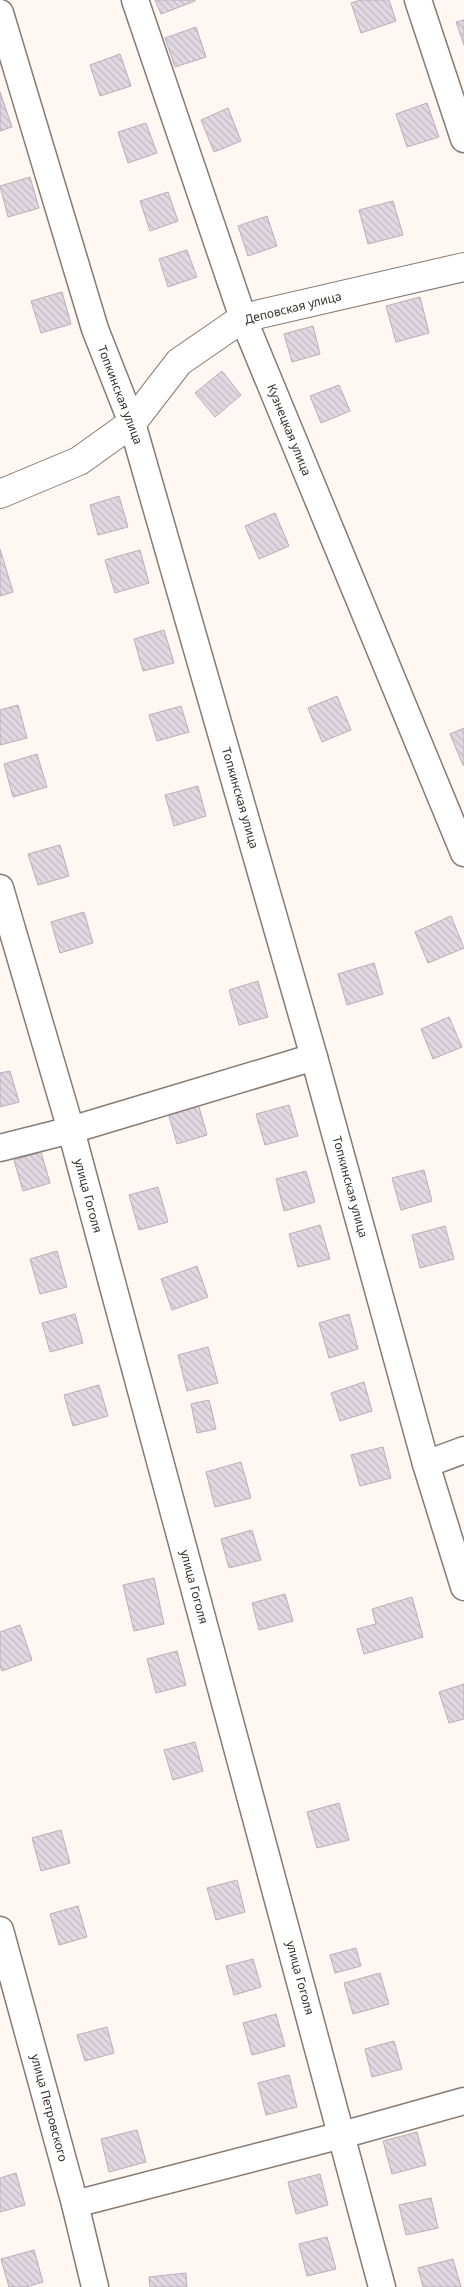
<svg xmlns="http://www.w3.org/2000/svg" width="464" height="2287" font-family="'Noto Sans',sans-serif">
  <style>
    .building { fill: url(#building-back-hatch); stroke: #b8afb9 }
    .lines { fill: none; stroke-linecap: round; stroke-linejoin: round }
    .minor-casing { stroke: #867b74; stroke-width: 29 }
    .tertiary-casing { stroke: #867b74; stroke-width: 30 }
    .minor { stroke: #fff; stroke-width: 26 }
    .tertiary { stroke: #fff; stroke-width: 28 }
    .labels { text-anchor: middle; stroke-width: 4; stroke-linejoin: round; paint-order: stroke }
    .street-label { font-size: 12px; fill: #35312e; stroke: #fff }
  </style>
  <defs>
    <pattern id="building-back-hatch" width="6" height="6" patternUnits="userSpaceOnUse" patternTransform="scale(1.25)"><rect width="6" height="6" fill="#e1d8e2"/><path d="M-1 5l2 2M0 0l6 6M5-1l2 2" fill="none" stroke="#c2bac2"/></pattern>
  </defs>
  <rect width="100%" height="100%" fill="#fef7f2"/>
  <g class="building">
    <path d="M155 0H195V1L161 14Z"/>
    <path d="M361 0H389L396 21 361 33 351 3Z"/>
    <path d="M464 20V45L456 22Z"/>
    <path d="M196 27 206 57 175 67 165 38Z"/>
    <path d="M120 54 131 86 100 96 90 65Z"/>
    <path d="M0 92 12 127 0 131Z"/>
    <path d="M427 103 439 137 407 147 396 114Z"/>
    <path d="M228 108 241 141 214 152 201 120Z"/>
    <path d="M146 123 157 153 128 163 118 132Z"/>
    <path d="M30 177 39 208 8 217 0 186Z"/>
    <path d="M168 192 178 221 150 231 140 201Z"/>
    <path d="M393 201 403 235 368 244 359 210Z"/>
    <path d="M267 216 277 246 248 256 238 226Z"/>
    <path d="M187 250 197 277 168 287 159 259Z"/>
    <path d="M62 292 71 324 41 333 31 301Z"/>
    <path d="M420 297 429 333 396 342 386 306Z"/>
    <path d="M313 326 320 354 292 362 284 334Z"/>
    <path d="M222 371 241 395 215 417 195 393Z"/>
    <path d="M339 385 350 411 321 423 310 396Z"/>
    <path d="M119 496 128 527 98 535 90 505Z"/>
    <path d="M275 513 289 546 259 559 245 526Z"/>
    <path d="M0 549 13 592 0 596Z"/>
    <path d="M140 550 149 583 115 593 105 560Z"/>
    <path d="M164 630 174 663 143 671 134 639Z"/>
    <path d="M337 696 351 730 322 742 308 708Z"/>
    <path d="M18 705 27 738 0 745V710Z"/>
    <path d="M181 706 189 732 157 741 149 715Z"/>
    <path d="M464 728V765H463L450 734Z"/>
    <path d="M37 754 47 787 13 797 4 764Z"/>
    <path d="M198 786 206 816 174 826 165 795Z"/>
    <path d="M60 845 69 876 38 885 28 854Z"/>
    <path d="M84 912 93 943 60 953 51 922Z"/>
    <path d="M451 916 464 948 428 963 415 932Z"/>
    <path d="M374 963 383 994 347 1005 338 974Z"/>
    <path d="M258 981 268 1017 239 1025 229 990Z"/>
    <path d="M449 1017 462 1047 433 1059 421 1029Z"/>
    <path d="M10 1071 19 1102 0 1107V1073Z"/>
    <path d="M197 1100 207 1135 177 1144 167 1109Z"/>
    <path d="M289 1105 298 1136 265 1145 256 1114Z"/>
    <path d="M41 1152 50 1183 23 1191 14 1160Z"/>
    <path d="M424 1170 432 1201 401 1210 392 1178Z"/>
    <path d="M306 1171 315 1202 284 1211 276 1179Z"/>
    <path d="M158 1187 168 1222 139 1230 129 1195Z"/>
    <path d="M320 1225 330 1259 298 1267 289 1234Z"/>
    <path d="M445 1226 454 1259 420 1268 412 1235Z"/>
    <path d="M57 1251 67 1287 40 1294 30 1259Z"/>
    <path d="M197 1266 208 1297 172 1310 161 1279Z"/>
    <path d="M75 1314 83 1343 50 1352 42 1323Z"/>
    <path d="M349 1314 358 1349 329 1358 319 1323Z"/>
    <path d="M208 1347 218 1383 187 1391 178 1355Z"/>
    <path d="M364 1382 372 1411 340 1421 331 1393Z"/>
    <path d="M99 1385 108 1416 73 1426 64 1395Z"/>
    <path d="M209 1400 216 1429 197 1433 191 1404Z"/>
    <path d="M383 1447 391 1478 360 1486 351 1455Z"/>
    <path d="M241 1462 251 1498 215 1507 206 1472Z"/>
    <path d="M252 1530 261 1560 229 1568 221 1539Z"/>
    <path d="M154 1578 164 1624 134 1631 123 1585Z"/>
    <path d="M285 1594 293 1621 259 1630 252 1603Z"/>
    <path d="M412 1597 423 1637 364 1654 357 1629 376 1624 372 1609Z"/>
    <path d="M20 1625 32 1660 2 1671 0 1666V1632Z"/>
    <path d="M177 1651 186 1685 156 1693 147 1659Z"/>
    <path d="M464 1684V1719L449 1723 439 1692Z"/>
    <path d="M195 1742 203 1771 173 1780 164 1750Z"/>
    <path d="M339 1803 349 1840 317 1848 307 1812Z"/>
    <path d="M61 1830 70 1863 41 1871 32 1838Z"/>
    <path d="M237 1880 245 1912 216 1920 207 1888Z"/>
    <path d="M78 1906 87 1937 59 1945 50 1914Z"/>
    <path d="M356 1948 361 1966 335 1973 330 1955Z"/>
    <path d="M253 1959 261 1987 234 1995 226 1966Z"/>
    <path d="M380 1973 389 2004 353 2014 344 1983Z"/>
    <path d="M276 2014 285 2046 252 2055 243 2023Z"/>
    <path d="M107 2027 114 2053 85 2061 77 2035Z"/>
    <path d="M394 2041 402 2069 372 2077 365 2049Z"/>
    <path d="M289 2075 297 2107 266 2115 258 2083Z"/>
    <path d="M137 2130 146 2162 109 2172 101 2139Z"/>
    <path d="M417 2132 426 2165 392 2174 383 2141Z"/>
    <path d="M16 2173 25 2205 0 2212V2178Z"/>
    <path d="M320 2174 328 2205 296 2214 288 2182Z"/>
    <path d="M431 2198 438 2228 406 2235 399 2205Z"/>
    <path d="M327 2237 336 2269 307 2276 299 2244Z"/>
    <path d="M34 2250 43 2282 26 2287H9L1 2259Z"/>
    <path d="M453 2259 461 2287H423L418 2268Z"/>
    <path d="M186 2273 187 2287H150L149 2277Z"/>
  </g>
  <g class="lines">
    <g class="minor-casing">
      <g id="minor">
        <path d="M135 0 243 318 464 853"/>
        <path d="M418 0 464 139"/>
        <path d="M0 13 95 329 132 423 314 1057 426 1464 464 1587"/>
        <path d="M0 888 71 1130 382 2287"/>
        <path d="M0 1148 71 1130 314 1057"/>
        <path d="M426 1464 464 1450"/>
        <path d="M0 1930 75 2204 95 2287"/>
        <path d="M75 2204 342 2135 464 2101"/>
      </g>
    </g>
    <g class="tertiary-casing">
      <path id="tertiary" d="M0 494 79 461 132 423 179 362 243 318 464 267"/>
    </g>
    <use href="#minor" class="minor"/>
    <use href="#tertiary" class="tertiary"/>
  </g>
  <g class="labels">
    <g class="street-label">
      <text transform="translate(293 308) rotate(-14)" y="4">Деповская улица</text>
      <text transform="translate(120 395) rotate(69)" y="4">Топкинская улица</text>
      <text transform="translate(289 430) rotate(68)" y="4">Кузнецкая улица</text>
      <text transform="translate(240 798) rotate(74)" y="4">Топкинская улица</text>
      <text transform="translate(350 1187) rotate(75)" y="4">Топкинская улица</text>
      <text transform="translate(88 1196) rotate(75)" y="4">улица Гоголя</text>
      <text transform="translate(194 1587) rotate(75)" y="4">улица Гоголя</text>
      <text transform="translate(300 1978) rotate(75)" y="4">улица Гоголя</text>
      <text transform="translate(49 2108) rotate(75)" y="4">улица Петровского</text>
    </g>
  </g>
</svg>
